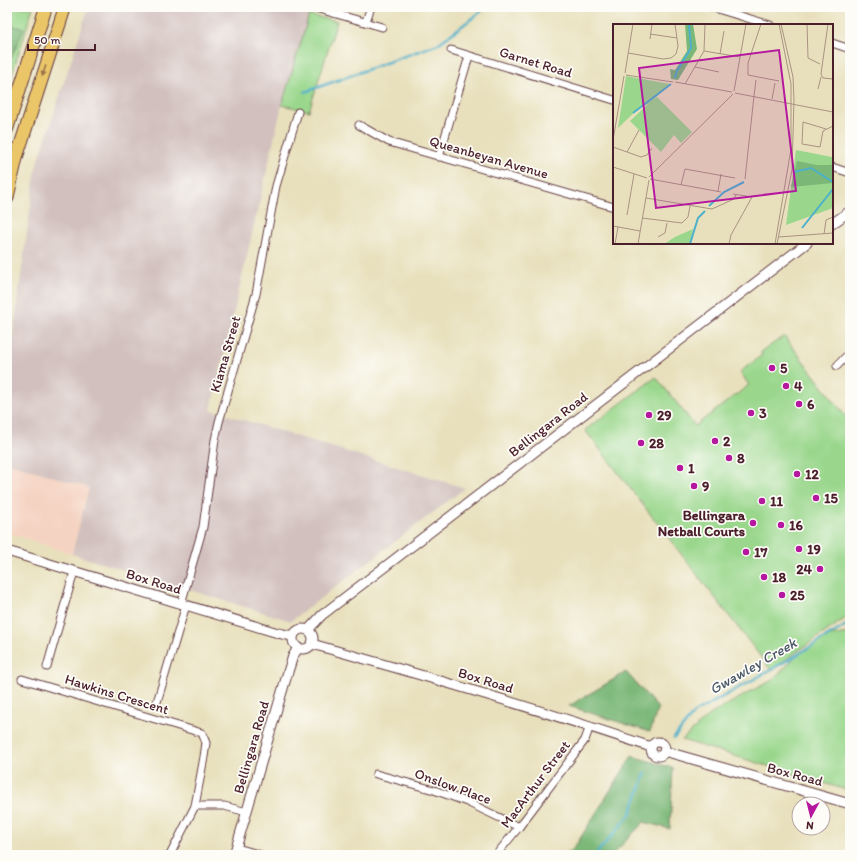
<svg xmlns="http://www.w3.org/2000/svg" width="857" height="862" font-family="Itim,sans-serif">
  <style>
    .built { fill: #f5d3c2 }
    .industrial { fill: #d1c0bd }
    .green { fill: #9ad78c; stroke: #727b5c }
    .forest { fill: #7bb878; stroke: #626c52 }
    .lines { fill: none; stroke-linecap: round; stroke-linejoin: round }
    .stream { stroke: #4cb0cb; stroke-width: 2.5 }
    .minor-casing { stroke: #623c41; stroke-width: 9 }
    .tertiary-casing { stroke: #623c41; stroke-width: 11 }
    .primary-casing { stroke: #623c41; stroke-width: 14 }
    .minor { stroke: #fff; stroke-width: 7 }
    .tertiary { stroke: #fff; stroke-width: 9 }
    .primary { stroke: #ebc669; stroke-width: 12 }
    .oneway { fill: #9a724a }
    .poi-dot { fill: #b5179e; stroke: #fdfcf7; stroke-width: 1.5 }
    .labels { text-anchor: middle; stroke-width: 3.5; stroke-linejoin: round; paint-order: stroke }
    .street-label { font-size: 14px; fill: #4a1f2b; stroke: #fdfcf7 }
    .poi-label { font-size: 14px; font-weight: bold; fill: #4a1f2b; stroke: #fdfcf7; text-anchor: start }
    .water-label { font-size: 15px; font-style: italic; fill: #4b596b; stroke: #fdfcf7 }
    .inset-river { fill: none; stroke: #4cb0cb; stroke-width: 2 }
    .inset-road { fill: none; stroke: #a99382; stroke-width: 1 }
    .view { fill: #b5179e; fill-opacity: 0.15; stroke: #b5179e; stroke-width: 2 }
    .inset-edge { fill: none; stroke: #4a1f2b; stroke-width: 2 }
  </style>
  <rect width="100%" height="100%" fill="#fdfcf7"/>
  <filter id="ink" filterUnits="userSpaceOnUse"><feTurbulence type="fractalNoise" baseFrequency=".025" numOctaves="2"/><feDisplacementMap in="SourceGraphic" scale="8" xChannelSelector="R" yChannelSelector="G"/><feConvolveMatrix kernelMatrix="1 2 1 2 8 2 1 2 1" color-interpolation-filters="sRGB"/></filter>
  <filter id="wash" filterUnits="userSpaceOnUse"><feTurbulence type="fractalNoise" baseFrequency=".012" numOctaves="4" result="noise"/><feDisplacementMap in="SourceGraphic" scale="16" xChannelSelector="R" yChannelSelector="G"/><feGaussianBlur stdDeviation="0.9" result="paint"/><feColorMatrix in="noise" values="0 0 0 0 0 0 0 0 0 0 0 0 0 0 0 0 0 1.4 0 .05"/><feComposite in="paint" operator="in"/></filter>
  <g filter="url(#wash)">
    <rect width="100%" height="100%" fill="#e8e0bc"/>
    <path class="built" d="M7 462 89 488 72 554 7 532Z"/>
    <path class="industrial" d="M92 7H282L309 15 282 105 211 410 465 488 291 621 72 554 89 488 7 462V376L36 168 88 9Z"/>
    <g class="green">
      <path d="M7 7H33L7 91Z"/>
      <path d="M309 15 337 21 309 111 282 105Z"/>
      <path d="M784 336 850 422V615L771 670 585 430 656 377 695 426 749 385 740 372 762 355 761 352Z"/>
      <path d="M850 633V791L682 740 711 714 757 688 773 680 798 654 827 636Z"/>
    </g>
    <g class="forest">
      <path d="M7 25 24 28 7 68Z"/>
      <path d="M626 672 658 708 650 732 569 706Z"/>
      <path d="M632 756 673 768 670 829 644 822 612 855H564L574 848Z"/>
    </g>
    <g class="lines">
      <g class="stream">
        <path d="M305 92 438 44 487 7"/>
        <path d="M674 738 694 713 790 659 850 623"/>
        <path d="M595 855 630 815 646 772"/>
      </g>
    </g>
  </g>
  <g filter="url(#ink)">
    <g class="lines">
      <g class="minor-casing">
        <g id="minor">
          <path d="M312 7 382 27"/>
          <path d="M711 7 770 25"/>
          <path d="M366 21 371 7"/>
          <path d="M832 43 850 49"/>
          <path d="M451 50 614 100"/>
          <path d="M359 125 389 142 614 207"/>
          <path d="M439 157 469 56"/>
          <path d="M832 167 850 173"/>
          <path d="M837 366 850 352"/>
          <path d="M181 604 203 527 215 440 219 422 256 294 276 186 298 112"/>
          <path d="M47 667 74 572"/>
          <path d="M22 679 195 731 202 733 206 743 204 757 195 806 170 855"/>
          <path d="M157 702 186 605"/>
          <path d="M376 774 434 790 467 802 519 827"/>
          <path d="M195 806H224L247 812"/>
          <path d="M237 848 261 855"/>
          <path d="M496 855 519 827 585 740 590 726"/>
        </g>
      </g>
      <g class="tertiary-casing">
        <g id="tertiary">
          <path d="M832 224 850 211"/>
          <path d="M7 551 278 633 292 636"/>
          <circle cx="303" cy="639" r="10"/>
          <path d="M308 630 322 615 807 243"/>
          <path d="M312 644C426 676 539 709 651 747"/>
          <circle cx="658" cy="749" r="7"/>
          <path d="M664 751 850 804"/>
          <path d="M234 855 287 675 293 656 298 648"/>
        </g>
      </g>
      <g class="primary-casing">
        <g id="primary">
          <path d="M7 129 46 7"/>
          <path d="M7 199 17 156 65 7"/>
        </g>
      </g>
      <use href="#minor" class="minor"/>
      <use href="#tertiary" class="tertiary"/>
      <use href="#primary" class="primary"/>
    </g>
    <defs><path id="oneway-solid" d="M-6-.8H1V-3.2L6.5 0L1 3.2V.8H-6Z"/></defs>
    <use class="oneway" href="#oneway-solid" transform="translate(44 71) rotate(108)"/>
  </g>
  <g class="poi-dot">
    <circle cx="772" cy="368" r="4"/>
    <circle cx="786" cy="386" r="4"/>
    <circle cx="799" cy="404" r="4"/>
    <circle cx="751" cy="413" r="4"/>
    <circle cx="649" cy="415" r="4"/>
    <circle cx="715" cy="441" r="4"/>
    <circle cx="641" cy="443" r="4"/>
    <circle cx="729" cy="458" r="4"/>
    <circle cx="680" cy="468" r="4"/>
    <circle cx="797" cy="474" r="4"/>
    <circle cx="694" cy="486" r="4"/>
    <circle cx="816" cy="498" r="4"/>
    <circle cx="762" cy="501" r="4"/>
    <circle cx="753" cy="523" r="4"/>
    <circle cx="781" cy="525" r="4"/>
    <circle cx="799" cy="549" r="4"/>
    <circle cx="746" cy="552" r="4"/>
    <circle cx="820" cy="569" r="4"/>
    <circle cx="764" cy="577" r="4"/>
    <circle cx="782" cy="595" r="4"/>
  </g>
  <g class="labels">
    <g class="street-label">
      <text transform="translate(536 62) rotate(17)" y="5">Garnet Road</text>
      <text transform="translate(489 157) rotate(16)" y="5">Queanbeyan Avenue</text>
      <text transform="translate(225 354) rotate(-74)" y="5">Kiama Street</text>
      <text transform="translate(548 424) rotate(-38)" y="5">Bellingara Road</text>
      <text transform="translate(154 581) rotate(17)" y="5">Box Road</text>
      <text transform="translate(486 680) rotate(17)" y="5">Box Road</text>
      <text transform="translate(117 694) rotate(17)" y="5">Hawkins Crescent</text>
      <text transform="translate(251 747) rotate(-74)" y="5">Bellingara Road</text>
      <text transform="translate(795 774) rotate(15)" y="5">Box Road</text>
      <text transform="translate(535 784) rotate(-53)" y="5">MacArthur Street</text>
      <text transform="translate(453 786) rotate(20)" y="5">Onslow Place</text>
    </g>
    <g class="poi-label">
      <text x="780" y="373">5</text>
      <text x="794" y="391">4</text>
      <text x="807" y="409">6</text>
      <text x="759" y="418">3</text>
      <text x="657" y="420">29</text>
      <text x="723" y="446">2</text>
      <text x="649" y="448">28</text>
      <text x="737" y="463">8</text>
      <text x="688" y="473">1</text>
      <text x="805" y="479">12</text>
      <text x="702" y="491">9</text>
      <text x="824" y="503">15</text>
      <text x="770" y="506">11</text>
      <text x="745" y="520" text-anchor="end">Bellingara<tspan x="745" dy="16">Netball Courts</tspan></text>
      <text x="789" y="530">16</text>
      <text x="807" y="554">19</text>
      <text x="754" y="557">17</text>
      <text x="812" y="574" text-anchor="end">24</text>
      <text x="772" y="582">18</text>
      <text x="790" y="600">25</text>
    </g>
    <g class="water-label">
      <text transform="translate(753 666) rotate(-30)" y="5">Gwawley Creek</text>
    </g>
  </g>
  <g transform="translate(613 24)">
    <rect width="220" height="220" fill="#e8e0bc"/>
    <path d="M13 52 57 60 41 75 44 73 79 108 68 119 61 111 48 128 17 97 35 80 27 83 5 104ZM183 126 219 133 220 184 173 201ZM80 205 77 220H51L62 213Z" fill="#9ad78c"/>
    <path d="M72 0H80L84 25 65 56 58 55 57 45 62 46 74 27ZM184 137 204 141H218L220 139V159L178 163Z" fill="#7bb878"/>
    <path class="inset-river" d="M62 54 64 47 78 24 76 0M20 89 58 60M181 148 198 144 220 158M96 182 111 168 131 158M189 204 220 165M77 220 85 194 92 187"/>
    <path class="inset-road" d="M148 0 135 39V51L166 57M194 0 195 34 207 40M215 0 208 50 210 54 220 55M37 10 64 14M37 15 39 0M91 27 127 33M15 29 50 35 58 34 63 30 65 22 62 0M107 30 111 7M82 43 106 48M12 49 20 0M13 51 60 58M62 58 119 68M72 60 91 27 92 0M205 65 208 53M121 67 133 0M122 69 220 88M141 72 143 56M159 75 162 59M213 105 190 98 189 120 207 123 210 107 220 102M0 116 11 52M0 123 28 133 34 131 39 124M14 128 26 106M0 143 34 154M36 153 120 70M37 155 108 168M132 155 141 72M68 161 72 145 122 154M105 167 108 150M33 174 99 185 121 175 123 171M14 191 21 150M29 194 69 199 75 193 77 182M0 202 27 207M211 210 213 196 220 193M45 213 52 209 54 199M166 213 220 209M2 220 5 203M25 220 36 156M116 220 118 211 139 173 120 170M162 220 178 125V60L166 0M164 220 179 146 181 76 180 53 168 0"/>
    <path class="view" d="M166 26 183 167 43 184 26 44Z"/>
    <rect width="220" height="220" class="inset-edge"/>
  </g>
  <rect width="857" height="862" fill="none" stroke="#fdfcf7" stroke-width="24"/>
  <g transform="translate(811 816) rotate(187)"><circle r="19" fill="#fdfcf7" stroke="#b5a4a5"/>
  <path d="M0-3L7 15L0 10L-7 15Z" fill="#b5179e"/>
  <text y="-6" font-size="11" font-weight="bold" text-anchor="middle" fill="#4a1f2b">N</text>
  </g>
  <path d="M28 44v6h67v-6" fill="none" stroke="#4a1f2b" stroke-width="2"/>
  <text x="34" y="44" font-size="12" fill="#4a1f2b" stroke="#fdfcf7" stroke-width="3" paint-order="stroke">50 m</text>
</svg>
